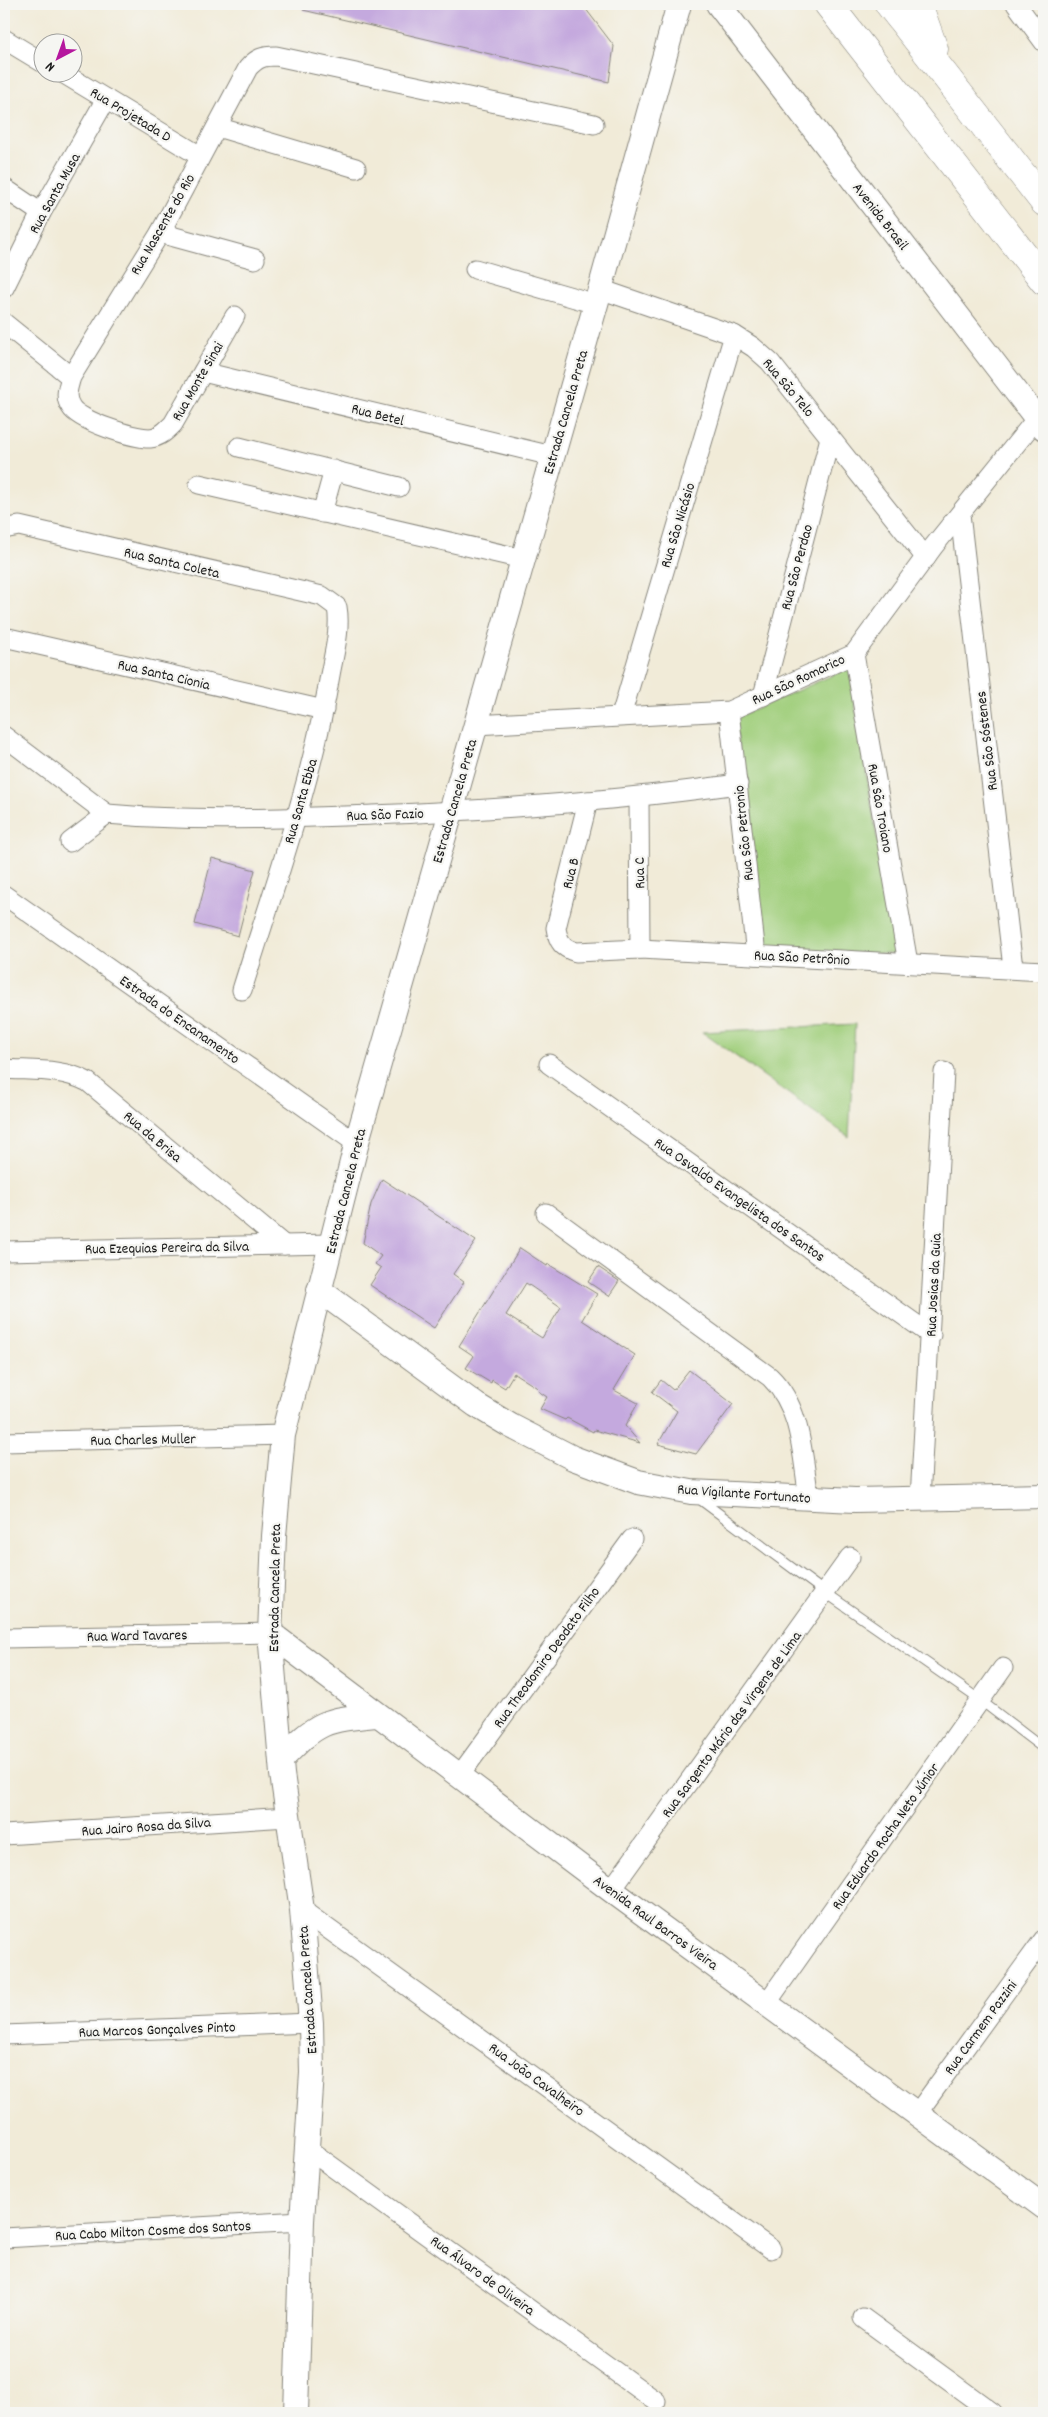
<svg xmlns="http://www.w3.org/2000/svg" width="1048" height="2417" font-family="Dekko,sans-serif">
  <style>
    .green { fill: #a1cf7d; stroke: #5e764c }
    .building { fill: #c4a9de; fill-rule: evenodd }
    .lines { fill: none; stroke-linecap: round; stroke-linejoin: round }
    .service-casing { stroke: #86847a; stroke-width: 11 }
    .minor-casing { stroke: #86847a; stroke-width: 21 }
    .tertiary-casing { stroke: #86847a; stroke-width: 26 }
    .motorway-casing { stroke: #86847a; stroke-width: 29 }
    .service { stroke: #fff; stroke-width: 9 }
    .minor { stroke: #fff; stroke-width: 19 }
    .tertiary { stroke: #fff; stroke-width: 24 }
    .motorway { stroke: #fff; stroke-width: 28 }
    .labels { text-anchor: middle; stroke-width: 4.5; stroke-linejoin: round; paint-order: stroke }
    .street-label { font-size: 15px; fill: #1c1c1c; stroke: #f6f6f2 }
  </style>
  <rect width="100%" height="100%" fill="#f6f6f2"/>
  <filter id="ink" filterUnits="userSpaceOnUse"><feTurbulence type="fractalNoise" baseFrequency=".02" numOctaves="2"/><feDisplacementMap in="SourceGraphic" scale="10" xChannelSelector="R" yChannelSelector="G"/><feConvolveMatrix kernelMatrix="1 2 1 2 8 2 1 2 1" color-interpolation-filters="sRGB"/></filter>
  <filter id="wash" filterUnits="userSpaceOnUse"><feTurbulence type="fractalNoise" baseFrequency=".0096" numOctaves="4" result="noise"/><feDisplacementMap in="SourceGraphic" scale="20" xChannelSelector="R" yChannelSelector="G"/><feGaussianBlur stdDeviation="1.12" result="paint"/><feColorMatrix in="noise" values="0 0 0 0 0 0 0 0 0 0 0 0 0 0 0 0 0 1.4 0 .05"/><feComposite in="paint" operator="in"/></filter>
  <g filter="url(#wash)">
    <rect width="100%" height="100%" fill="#f1ebd8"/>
    <g class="green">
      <path d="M849 668 896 954 762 952 735 718Z"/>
      <path d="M855 1024 849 1137 702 1032Z"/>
    </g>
    <g id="blocks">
      <g class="building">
        <path d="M304 4H582L614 46 609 82 303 10Z"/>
        <path d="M212 858 255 870 238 936 195 924Z"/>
        <path d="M382 1179 476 1241 453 1274 464 1282 434 1328 370 1285 381 1268 375 1264 381 1256 363 1243 371 1204Z"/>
        <path d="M520 1248 547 1266 548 1264 597 1294 582 1320 635 1355 614 1390 638 1403 625 1426 640 1443 594 1430 593 1432 567 1418 565 1420 540 1409 547 1397 538 1391 539 1389 514 1373 505 1388 492 1380 491 1383 466 1368 474 1356 459 1346ZM526 1283 561 1307 542 1338 506 1315Z"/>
        <path d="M598 1267 619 1281 609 1296 588 1282Z"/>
        <path d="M689 1370 733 1404 696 1454 658 1444 677 1411 652 1392 661 1380 673 1390Z"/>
      </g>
    </g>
  </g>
  <g filter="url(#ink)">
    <use href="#blocks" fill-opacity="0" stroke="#86847a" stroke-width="1"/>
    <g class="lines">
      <g class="service-casing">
        <path id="service" d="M698 1498 826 1593 980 1700 1044 1749"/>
      </g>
      <g class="minor-casing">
        <g id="minor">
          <path d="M1016 4 1044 42"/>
          <path d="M4 39 42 62"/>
          <path d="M61 72 200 156"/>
          <path d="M217 127 356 168"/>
          <path d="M4 188 41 213"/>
          <path d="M160 233 255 259"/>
          <path d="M475 269 596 304"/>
          <path d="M4 288 41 213 106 99"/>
          <path d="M600 289 734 335 753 347 770 362 926 558"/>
          <path d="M235 316 173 424C166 431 160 437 150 438 133 438 79 421 71 407 64 397 68 388 71 377L160 233 248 68C257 58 263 56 276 56L594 124"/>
          <path d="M4 323 71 377"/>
          <path d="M203 372 552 456"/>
          <path d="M239 447 399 487"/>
          <path d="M199 484 523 559"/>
          <path d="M322 513 334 470"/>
          <path d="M960 514 1013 968"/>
          <path d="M4 529 19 526 322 596 337 607C341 629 334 653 330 675 312 782 274 887 242 990"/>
          <path d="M4 637 324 710"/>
          <path d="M854 654 908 963"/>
          <path d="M763 696 830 438"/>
          <path d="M729 711 756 955"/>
          <path d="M621 716 734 335"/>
          <path d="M475 725 729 711 854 654 933 547 1037 418"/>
          <path d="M4 736 107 814"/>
          <path d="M639 798 640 949"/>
          <path d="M588 801 556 928C558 942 563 948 576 952L640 949 1044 971"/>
          <path d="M70 842 107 814C195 822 284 818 372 815 494 810 616 801 738 784"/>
          <path d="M4 895 356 1143"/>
          <path d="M549 1064 931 1335"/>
          <path d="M4 1069C32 1071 62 1068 88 1082L284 1245"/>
          <path d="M546 1213 770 1377C802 1408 802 1455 809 1498"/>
          <path d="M4 1251 331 1244"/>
          <path d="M4 1442 283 1435"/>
          <path d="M920 1499 944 1072"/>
          <path d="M4 1638 270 1633"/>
          <path d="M460 1775 632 1539"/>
          <path d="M4 1835 288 1817"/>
          <path d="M611 1890 850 1557"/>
          <path d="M302 1910 771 2249"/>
          <path d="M766 2004 1003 1668"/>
          <path d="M4 2035 311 2023"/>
          <path d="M916 2115 1044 1939"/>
          <path d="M309 2150 656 2401"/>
          <path d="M4 2238 302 2221"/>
          <path d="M863 2318 993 2413"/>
        </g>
      </g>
      <g class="tertiary-casing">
        <g id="tertiary">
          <path d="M718 4 1044 428"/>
          <path d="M319 1290 476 1405 511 1426 573 1458 638 1482 691 1492 855 1500 1044 1496"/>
          <path d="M270 1633 611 1890 1044 2207"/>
          <path d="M281 1760C318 1721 324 1720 376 1715"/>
          <path d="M296 2413 302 2221 312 2073 311 2023 302 1910 282 1774 270 1633 274 1536 283 1435 359 1134 596 304 679 4"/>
        </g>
      </g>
      <g class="motorway-casing">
        <g id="motorway">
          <path d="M828 4 1044 281"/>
          <path d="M889 4 1044 202"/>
          <path d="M918 4 934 49"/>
        </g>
      </g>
      <use href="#service" class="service"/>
      <use href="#minor" class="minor"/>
      <use href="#tertiary" class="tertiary"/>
      <use href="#motorway" class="motorway"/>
    </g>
  </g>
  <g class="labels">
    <g class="street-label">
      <text transform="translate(131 114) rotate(31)" y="5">Rua Projetada D</text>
      <text transform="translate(54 193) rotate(-61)" y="5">Rua Santa Musa</text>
      <text transform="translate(881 216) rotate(52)" y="5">Avenida Brasil</text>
      <text transform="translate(162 224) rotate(-60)" y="5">Rua Nascente do Rio</text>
      <text transform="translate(197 381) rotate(-60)" y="5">Rua Monte Sinai</text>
      <text transform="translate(789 387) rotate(50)" y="5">Rua São Telo</text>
      <text transform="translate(565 412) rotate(-74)" y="5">Estrada Cancela Preta</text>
      <text transform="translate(378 414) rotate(14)" y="5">Rua Betel</text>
      <text transform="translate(677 525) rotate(-73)" y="5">Rua São Nicásio</text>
      <text transform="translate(172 562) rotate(13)" y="5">Rua Santa Coleta</text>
      <text transform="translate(796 567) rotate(-75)" y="5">Rua São Perdao</text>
      <text transform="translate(164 674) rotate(13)" y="5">Rua Santa Cionia</text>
      <text transform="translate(798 679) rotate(-25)" y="5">Rua São Romarico</text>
      <text transform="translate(986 741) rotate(-97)" y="5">Rua São Sóstenes</text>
      <text transform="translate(300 801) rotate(-74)" y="5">Rua Santa Ebba</text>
      <text transform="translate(454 801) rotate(-74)" y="5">Estrada Cancela Preta</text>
      <text transform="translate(881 808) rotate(80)" y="5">Rua São Troiano</text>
      <text transform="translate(385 814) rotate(-2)" y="5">Rua São Fazio</text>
      <text transform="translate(743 833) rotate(-96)" y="5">Rua São Petronio</text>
      <text transform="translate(570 873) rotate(-76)" y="5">Rua B</text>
      <text transform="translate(639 873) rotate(-91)" y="5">Rua C</text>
      <text transform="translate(802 957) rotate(3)" y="5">Rua São Petrônio</text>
      <text transform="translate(180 1019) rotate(35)" y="5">Estrada do Encanamento</text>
      <text transform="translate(153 1136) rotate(40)" y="5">Rua da Brisa</text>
      <text transform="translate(345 1191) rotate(-76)" y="5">Estrada Cancela Preta</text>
      <text transform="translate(740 1199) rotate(35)" y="5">Rua Osvaldo Evangelista dos Santos</text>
      <text transform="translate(167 1247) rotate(-1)" y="5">Rua Ezequias Pereira da Silva</text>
      <text transform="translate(933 1285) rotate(-87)" y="5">Rua Josias da Guia</text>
      <text transform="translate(143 1439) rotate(-1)" y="5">Rua Charles Muller</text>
      <text transform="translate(744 1493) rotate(4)" y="5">Rua Vigilante Fortunato</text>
      <text transform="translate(274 1588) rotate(-89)" y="5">Estrada Cancela Preta</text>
      <text transform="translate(137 1635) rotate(-1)" y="5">Rua Ward Tavares</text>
      <text transform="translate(546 1657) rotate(-54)" y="5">Rua Theodomiro Deodato Filho</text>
      <text transform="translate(731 1724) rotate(-54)" y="5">Rua Sargento Mário das Virgens de Lima</text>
      <text transform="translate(146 1826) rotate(-4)" y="5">Rua Jairo Rosa da Silva</text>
      <text transform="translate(885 1836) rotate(-55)" y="5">Rua Eduardo Rocha Neto Júnior</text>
      <text transform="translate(656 1922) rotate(36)" y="5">Avenida Raul Barros Vieira</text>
      <text transform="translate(307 1990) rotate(-94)" y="5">Estrada Cancela Preta</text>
      <text transform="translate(980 2027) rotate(-54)" y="5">Rua Carmem Pazzini</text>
      <text transform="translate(157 2029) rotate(-2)" y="5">Rua Marcos Gonçalves Pinto</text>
      <text transform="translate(537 2079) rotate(36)" y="5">Rua João Cavalheiro</text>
      <text transform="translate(153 2230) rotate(-3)" y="5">Rua Cabo Milton Cosme dos Santos</text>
      <text transform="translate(483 2275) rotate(36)" y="5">Rua Álvaro de Oliveira</text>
    </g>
  </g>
  <rect width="1048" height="2417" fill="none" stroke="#f6f6f2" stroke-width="20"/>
  <g transform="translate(58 58) rotate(221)"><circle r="24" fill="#f6f6f2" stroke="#9f9f9c"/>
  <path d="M0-4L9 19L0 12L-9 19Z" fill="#b5179e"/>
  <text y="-8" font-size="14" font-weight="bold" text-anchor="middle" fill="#1c1c1c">N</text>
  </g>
</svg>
